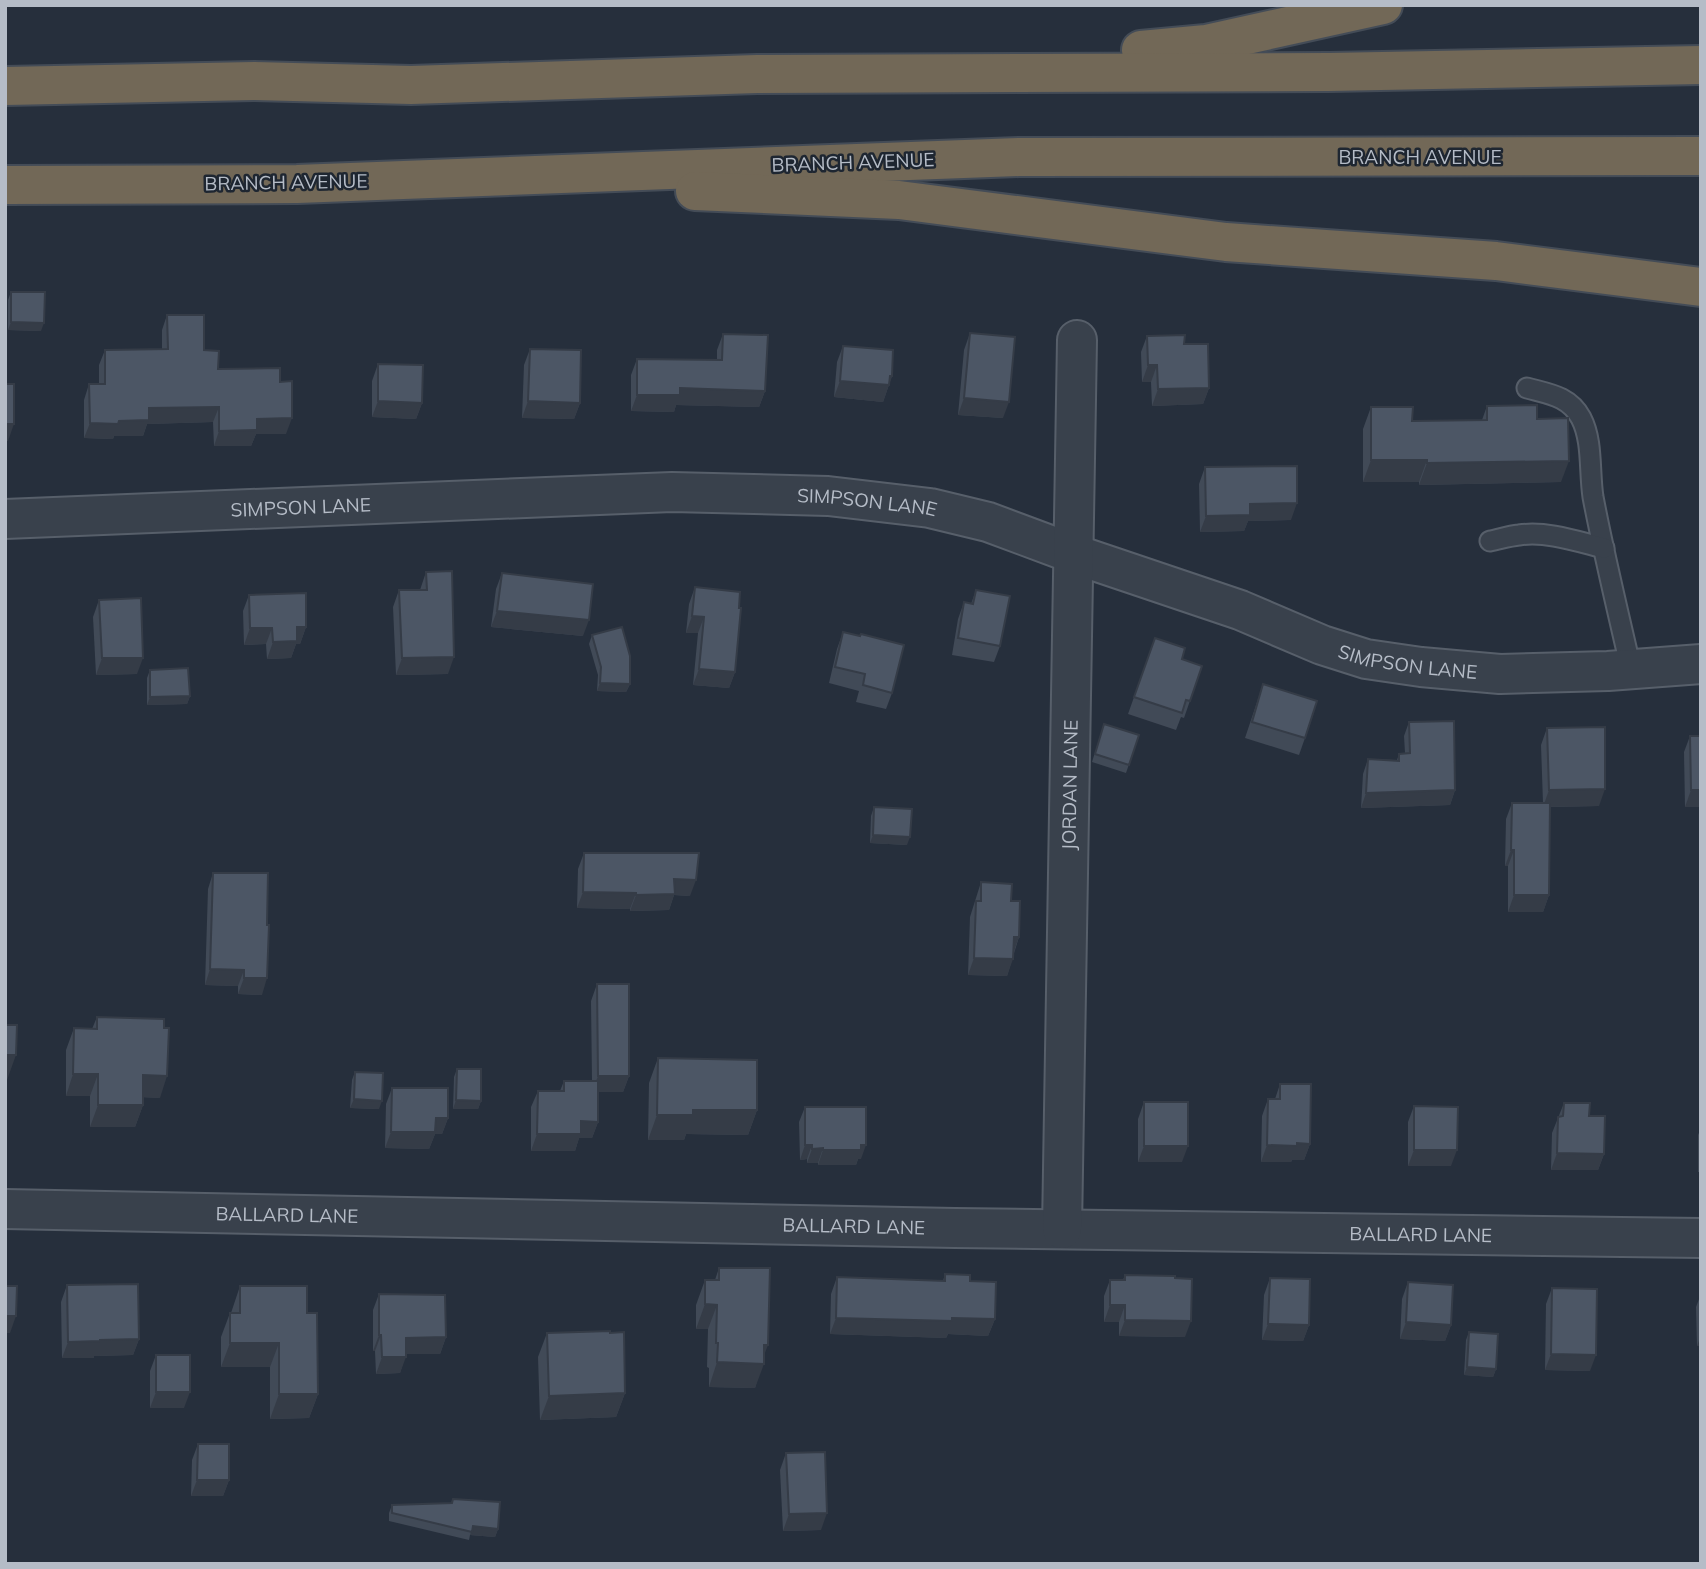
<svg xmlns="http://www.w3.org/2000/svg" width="1706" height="1569" font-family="Mulish,sans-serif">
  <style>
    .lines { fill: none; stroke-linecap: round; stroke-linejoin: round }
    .service-casing { stroke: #575f6a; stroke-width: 23 }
    .minor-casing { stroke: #575f6a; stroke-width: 42 }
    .motorway-casing { stroke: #444c57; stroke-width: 42 }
    .service { stroke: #39414c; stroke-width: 19 }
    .minor { stroke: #39414c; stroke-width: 38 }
    .motorway { stroke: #726857; stroke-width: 38 }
    .wall { fill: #414a57 }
    .shaded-wall { fill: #353c47 }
    .building { fill: #4c5665; stroke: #353c47; stroke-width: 2 }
    .labels { text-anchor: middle; stroke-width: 5; stroke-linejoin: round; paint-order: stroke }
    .street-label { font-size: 19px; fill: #b5bcc7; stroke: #1e2631 }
  </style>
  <rect width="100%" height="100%" fill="#262f3c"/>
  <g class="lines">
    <g class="service-casing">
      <g id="service">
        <path d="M1527 388C1549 394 1569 396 1581 418 1593 441 1589 471 1593 497 1604 555 1618 612 1631 669"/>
        <path d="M1490 541C1500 539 1509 536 1519 535 1547 531 1576 541 1604 548"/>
      </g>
    </g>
    <g class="minor-casing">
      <g id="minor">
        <path id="s1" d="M5 519 672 492 828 496 930 508 988 522 1074 554 1240 610 1322 645 1366 659 1421 667 1500 674 1608 671 1701 664"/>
        <path id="s2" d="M5 1209 955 1228 1701 1238"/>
        <path id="s3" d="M1062 1229 1077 340"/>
      </g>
    </g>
    <g class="motorway-casing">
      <g id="motorway">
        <path d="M1141 50 1206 44 1383 5"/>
        <path d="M5 86 254 81 411 85 757 74 1329 72 1701 65"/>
        <path d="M5 185 297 184 1019 157 1701 156"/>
        <path d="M695 191 899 200 1226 242 1496 261 1701 287"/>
      </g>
    </g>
    <use href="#service" class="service"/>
    <use href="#minor" class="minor"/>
    <use href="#motorway" class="motorway"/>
  </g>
  <g class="wall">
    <path d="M11 292 41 331 8 330V300Z"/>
    <path d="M167 315 204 350 218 369 280 382 286 434H256L251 446H214L213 422 147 424 143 436H114L113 439 84 438V400L89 384H99V365L105 350 162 349V330Z"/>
    <path d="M970 333 1003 418 958 415 964 350Z"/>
    <path d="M723 334 765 391 759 407 676 405 674 412 631 411V375L637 359 717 360V350Z"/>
    <path d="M1147 336 1184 344 1209 388 1203 404 1152 406 1151 382H1142L1141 352Z"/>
    <path d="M843 346 892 376 883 402 834 397 837 362Z"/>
    <path d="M530 349 580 403 574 419 522 418 524 365Z"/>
    <path d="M378 364 422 403 416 419 372 417V381Z"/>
    <path d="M1487 406 1537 419 1561 482 1419 485V482H1363V429L1371 407 1412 421 1482 420Z"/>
    <path d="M1205 467 1291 520 1248 521 1244 531 1200 532 1199 484Z"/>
    <path d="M426 572 448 674 396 675 393 607 399 590H420Z"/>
    <path d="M502 573 583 636 491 627 496 589Z"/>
    <path d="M695 587 735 672 729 688 693 685 698 633H686L689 604Z"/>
    <path d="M976 590 1000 646 994 662 952 655 958 619 964 602 971 604Z"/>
    <path d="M249 595 306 627 300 644H296L291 658 267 659 266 644 244 645 243 611Z"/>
    <path d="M99 600 137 674 96 675 93 617Z"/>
    <path d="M843 632 892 693 886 709 856 702 859 691 829 683 837 649Z"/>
    <path d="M592 635 630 684 626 692 597 691 598 675 589 644Z"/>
    <path d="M1155 638 1182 659 1202 666 1184 718 1181 717 1176 730 1128 714Z"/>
    <path d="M150 670 190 696 187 704 147 705V678Z"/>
    <path d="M1263 684 1305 738 1299 755 1245 738Z"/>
    <path d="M1409 722 1455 790 1450 805 1361 808 1363 774 1368 759 1397 760 1399 754 1405 753 1404 736Z"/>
    <path d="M1104 724 1139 735 1126 773 1092 762Z"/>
    <path d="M1547 728 1599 806 1550 807 1549 895 1543 912H1508V866H1505L1506 819 1512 803H1543L1541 745Z"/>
    <path d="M1690 736 1701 807H1685L1684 752Z"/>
    <path d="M874 807 907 845 870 843 871 816Z"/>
    <path d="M584 853 690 896 674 895 669 910 630 911V909L577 908 578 869Z"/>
    <path d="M213 873 262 995 238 994V986L205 985 208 889Z"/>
    <path d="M981 882 1011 901 1019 937 1007 976 968 975 970 917Z"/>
    <path d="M597 984 629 1076 623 1092H598V1122L592 1138H579L575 1151H531V1107L538 1091H560L564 1081H592L591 1001Z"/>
    <path d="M97 1017 160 1098 143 1097V1105L135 1127H90V1096H66V1050L74 1028 92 1029Z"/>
    <path d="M658 1058 757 1110 748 1135 686 1134 684 1140H648L649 1083Z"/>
    <path d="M457 1069 481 1101 478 1109H453L454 1077Z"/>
    <path d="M355 1072 379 1109 350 1108 352 1080Z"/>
    <path d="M1280 1084 1310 1144 1304 1160H1292L1291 1162H1261L1262 1116 1268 1099H1275Z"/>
    <path d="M392 1088 448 1118 442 1134H435L429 1149 385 1148 386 1104Z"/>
    <path d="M1144 1102 1182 1162H1138V1119Z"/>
    <path d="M1564 1103 1589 1116 1604 1154 1598 1170H1551L1552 1133Z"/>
    <path d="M1414 1106 1451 1166H1408V1122Z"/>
    <path d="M805 1107 861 1159H858L856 1165H818V1163H807V1159L800 1160 799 1122Z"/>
    <path d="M1701 1128V1172H1698V1135Z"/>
    <path d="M719 1268 764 1357 755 1388 709 1387V1368L707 1367 708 1329H696V1305L705 1280H715Z"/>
    <path d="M945 1274 970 1281 995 1319 988 1336 948 1334 946 1338 830 1334 831 1294 837 1277 943 1281Z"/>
    <path d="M1125 1275 1185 1337 1119 1336V1322H1104V1296L1110 1280H1123Z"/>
    <path d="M1270 1278 1309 1325 1303 1341 1262 1340 1264 1295Z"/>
    <path d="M1408 1282 1451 1325 1445 1341 1400 1339 1402 1299Z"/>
    <path d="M67 1285 139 1339 133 1355 94 1356V1358H62L61 1302Z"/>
    <path d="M240 1286 307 1313 318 1394 309 1418 270 1419V1367H221V1337L230 1313H231Z"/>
    <path d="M1552 1288 1590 1371 1545 1370 1546 1304Z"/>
    <path d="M379 1294 446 1337 440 1354H406L400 1373 376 1374 375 1351H373V1310Z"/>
    <path d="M1701 1294V1346H1697L1696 1307Z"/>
    <path d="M1469 1332 1496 1369 1493 1377 1464 1375 1466 1340Z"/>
    <path d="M547 1333H610L625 1393 616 1417 540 1420 538 1357Z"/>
    <path d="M156 1355 184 1408H150V1371Z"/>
    <path d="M198 1444 229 1480 223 1496H191L192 1460Z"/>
    <path d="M786 1453 821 1530 783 1531 780 1470Z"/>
    <path d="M453 1499 498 1529 495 1537 470 1535 469 1540 389 1521V1513L392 1505 451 1503Z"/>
  </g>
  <g class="shaded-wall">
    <path d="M11 322 44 323 41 331 8 330Z"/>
    <path d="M1148 365H1157L1151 382H1142Z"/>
    <path d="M892 376 883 402 834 397 840 381Z"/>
    <path d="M680 388 765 391 759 407 676 405 674 412 631 411 637 395Z"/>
    <path d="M1209 388 1203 404 1152 406 1158 389Z"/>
    <path d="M964 398 1009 402 1003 418 958 415Z"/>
    <path d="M378 401 422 403 416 419 372 417Z"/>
    <path d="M528 401 580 403 574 419 522 418Z"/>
    <path d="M219 407 213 422 147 424 143 436H114L113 439 84 438 90 423 119 421 149 408Z"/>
    <path d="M292 418 286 434H256L251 446H214L219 431 257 419Z"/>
    <path d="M5 424H14L8 441H5Z"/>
    <path d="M1371 460H1427L1419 482H1363Z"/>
    <path d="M1569 461 1561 482 1419 485 1427 463Z"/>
    <path d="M1297 503 1291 520 1248 521 1244 531 1200 532 1206 516 1250 504Z"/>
    <path d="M497 611 589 620 583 636 491 627Z"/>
    <path d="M692 616 704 617 698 633H686Z"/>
    <path d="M297 627H306L300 644H296L291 658 267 659 273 642Z"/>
    <path d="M250 628H272L266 644 244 645Z"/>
    <path d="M454 657 448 674 396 675 402 658Z"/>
    <path d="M102 658H143L137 674 96 675Z"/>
    <path d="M699 669 735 672 729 688 693 685Z"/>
    <path d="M600 683 630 684 626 692 597 691Z"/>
    <path d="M190 696 187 704 147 705 150 697Z"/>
    <path d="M1605 789 1599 806 1543 807 1549 790Z"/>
    <path d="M1455 790 1450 805 1361 808 1366 793Z"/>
    <path d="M1691 790H1701V807H1685Z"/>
    <path d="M873 835 910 837 907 845 870 843Z"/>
    <path d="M1511 850H1514L1508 866H1505Z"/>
    <path d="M674 879 696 880 690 896 674 895 669 910 630 911 636 895Z"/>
    <path d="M583 892 636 893 630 909 577 908Z"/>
    <path d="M1514 895H1549L1543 912H1508Z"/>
    <path d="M1014 937H1019L1013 954Z"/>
    <path d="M974 958 1013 959 1007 976 968 975Z"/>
    <path d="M210 969 244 970 238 986 205 985Z"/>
    <path d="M244 978H267L262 995 238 994Z"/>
    <path d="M5 1055H16L7 1080H5Z"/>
    <path d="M73 1074H98L90 1096H66Z"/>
    <path d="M143 1075 167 1076 160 1098 135 1097Z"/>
    <path d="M598 1076H629L623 1092H592Z"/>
    <path d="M354 1099 382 1101 379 1109 350 1108Z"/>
    <path d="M456 1100 481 1101 478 1109H453Z"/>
    <path d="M98 1105H143L135 1127H90Z"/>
    <path d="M693 1110H757L748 1135 686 1134 684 1140H648L657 1115Z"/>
    <path d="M436 1118H448L442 1134H435L429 1149 385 1148 391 1132Z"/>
    <path d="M581 1121 598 1122 592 1138H579L575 1151H531L537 1134Z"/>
    <path d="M1297 1143 1310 1144 1304 1160H1292L1291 1162H1261L1267 1145Z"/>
    <path d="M805 1145H812L807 1159 800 1160Z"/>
    <path d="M861 1145H866L861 1159H858L856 1165H818L823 1150Z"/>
    <path d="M1144 1146H1188L1182 1162H1138Z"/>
    <path d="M823 1148 818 1163H807L812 1149Z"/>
    <path d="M1414 1150H1457L1451 1166H1408Z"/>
    <path d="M1557 1153 1604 1154 1598 1170H1551Z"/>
    <path d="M705 1304 717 1305 708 1329H696Z"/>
    <path d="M1110 1305H1125L1119 1322H1104Z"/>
    <path d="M5 1316H16L10 1333H5Z"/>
    <path d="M836 1318H952L995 1319 988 1336 948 1334 946 1338 830 1334Z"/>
    <path d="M1125 1320 1191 1321 1185 1337 1119 1336Z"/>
    <path d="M1406 1322 1451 1325 1445 1341 1400 1339Z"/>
    <path d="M1268 1324 1309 1325 1303 1341 1262 1340Z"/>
    <path d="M379 1335H381L375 1351H373Z"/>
    <path d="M1701 1335V1346H1697Z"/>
    <path d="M446 1337 440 1354H400L406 1338Z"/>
    <path d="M139 1339 133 1355 94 1356V1358H62L68 1342 100 1340Z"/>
    <path d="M230 1343H279L270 1367H221Z"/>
    <path d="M764 1345H768L761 1363 764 1364 755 1388 709 1387 717 1362Z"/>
    <path d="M1551 1354 1596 1355 1590 1371 1545 1370Z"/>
    <path d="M382 1357H406L400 1373 376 1374Z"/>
    <path d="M1467 1367 1496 1369 1493 1377 1464 1375Z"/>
    <path d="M156 1392H190L184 1408H150Z"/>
    <path d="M625 1393 616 1417 540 1420 549 1396Z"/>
    <path d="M279 1394H318L309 1418 270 1419Z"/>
    <path d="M197 1480H229L223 1496H191Z"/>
    <path d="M827 1513 821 1530 783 1531 789 1514Z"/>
    <path d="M473 1526 498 1529 495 1537 470 1535Z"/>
  </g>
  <g class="building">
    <path d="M11 292H45L44 323 11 322Z"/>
    <path d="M167 315H204V350L219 351 218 369 280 368V382L292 381V418L257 419V430L219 431V407L149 408V420L119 421 118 424 90 423 89 384H105V350L168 349Z"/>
    <path d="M970 333 1015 337 1009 402 964 398Z"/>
    <path d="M723 334 768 335 765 391 680 388V395H637V359L722 360Z"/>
    <path d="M1185 335 1184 344H1208L1209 388 1158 389 1157 365H1148L1147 336Z"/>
    <path d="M843 346 893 350 892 376H890L889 385 840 381Z"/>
    <path d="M530 349 581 350 580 403 528 401Z"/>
    <path d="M378 364 423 365 422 403 378 401Z"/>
    <rect x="5" y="384" width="9" height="40"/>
    <path d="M1537 405V419L1568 418 1569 461 1427 463V460H1371V407H1413L1412 421 1487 420V406Z"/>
    <path d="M1297 466V503L1250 504V515L1206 516 1205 467Z"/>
    <path d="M452 571 454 657 402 658 399 590H427L426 572Z"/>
    <path d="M502 573 593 584 589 620 497 611Z"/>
    <path d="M695 587 740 592 739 608H741L735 672 699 669 704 617 692 616Z"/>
    <path d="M976 590 1010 596 1000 646 958 638 964 602 973 604Z"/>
    <path d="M306 593V627H297V641L273 642 272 628H250L249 595Z"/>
    <path d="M141 598 143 658H102L99 600Z"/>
    <path d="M622 627 630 656V684L600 683 601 667 592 635Z"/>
    <path d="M843 632 860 636 861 634 904 645 892 693 863 685 865 674 835 667Z"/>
    <path d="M1155 638 1185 648 1182 659 1202 666 1190 701 1186 700 1182 713 1134 697Z"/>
    <path d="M188 668 190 696 150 697V670Z"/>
    <path d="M1263 684 1317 701 1305 738 1252 722Z"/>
    <path d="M1454 721 1455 790 1366 793 1368 759 1399 761V754L1410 753 1409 722Z"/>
    <path d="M1104 724 1139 735 1129 765 1095 754Z"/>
    <path d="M1605 727V789L1549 790 1547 728Z"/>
    <path d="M1690 736H1701V790H1691Z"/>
    <path d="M1512 803H1550L1549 895H1514V850H1511Z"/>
    <path d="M874 807 912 809 910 837 873 835Z"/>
    <path d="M584 853H699L696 880 674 879 675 894 636 895V893L583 892Z"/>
    <path d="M213 873H268L267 925H269L267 978H244V970L210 969Z"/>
    <path d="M981 882 1012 884 1011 901H1020L1019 937H1014L1013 959 974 958 976 901H981Z"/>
    <path d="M597 984H629V1076H598Z"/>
    <path d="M97 1017 164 1019V1028H169L167 1076 143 1075V1105H98V1074H73L74 1028 97 1029Z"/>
    <path d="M5 1025H17L16 1055H5Z"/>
    <path d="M658 1058 757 1060V1110H693V1115H657Z"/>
    <path d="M457 1069H481V1101L456 1100Z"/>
    <path d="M355 1072 383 1073 382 1101 354 1099Z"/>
    <path d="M564 1081H598V1122L581 1121V1134H537L538 1091H564Z"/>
    <path d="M1280 1084H1311L1310 1144 1297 1143V1146L1267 1145 1268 1099H1280Z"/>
    <path d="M392 1088H448V1118H436L435 1132H391Z"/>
    <rect x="1144" y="1102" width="44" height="44"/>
    <path d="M1564 1103H1590L1589 1116H1605L1604 1154 1557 1153 1558 1117 1563 1116Z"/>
    <path d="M1414 1106 1458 1107 1457 1150H1414Z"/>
    <path d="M805 1107H866V1145H861V1150H823V1148L812 1149V1145H805Z"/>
    <path d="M719 1268H770L768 1345H764V1364L717 1362 718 1343H716L717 1305 705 1304V1280H719Z"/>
    <path d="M945 1274 970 1275V1281L996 1282 995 1319 952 1318V1321L836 1318 837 1277 945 1281Z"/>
    <path d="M1125 1275 1175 1276V1278L1192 1279 1191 1321 1125 1320V1305H1110V1280H1125Z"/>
    <path d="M1270 1278 1310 1279 1309 1325 1268 1324Z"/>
    <path d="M1408 1282 1453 1285 1451 1325 1406 1322Z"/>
    <path d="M138 1284 139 1339 100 1340V1341L68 1342 67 1285Z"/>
    <path d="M5 1286H17L16 1316H5Z"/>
    <path d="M240 1286H307V1313H317L318 1394H279V1343H230V1313H240Z"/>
    <path d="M1552 1288 1597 1289 1596 1355 1551 1354Z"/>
    <path d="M379 1294 445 1295 446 1337 406 1338V1357H382L381 1335H379Z"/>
    <path d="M610 1331V1333L624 1332 625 1393 549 1396 547 1333Z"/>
    <path d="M1469 1332 1498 1334 1496 1369 1467 1367Z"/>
    <rect x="156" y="1355" width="34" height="37"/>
    <path d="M198 1444H229V1480H197Z"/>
    <path d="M825 1452 827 1513 789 1514 786 1453Z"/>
    <path d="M453 1499 500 1502 498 1529 473 1526 472 1532 392 1513V1505L452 1503Z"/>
  </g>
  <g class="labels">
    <g class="street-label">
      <text x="1420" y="164">BRANCH AVENUE</text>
      <text transform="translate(853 162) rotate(-2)" y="7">BRANCH AVENUE</text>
      <text transform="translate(286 182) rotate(-1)" y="7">BRANCH AVENUE</text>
      <text dy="7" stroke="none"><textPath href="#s1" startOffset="863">SIMPSON LANE</textPath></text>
      <text dy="7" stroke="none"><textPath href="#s1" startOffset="296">SIMPSON LANE</textPath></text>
      <text dy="7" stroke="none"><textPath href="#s1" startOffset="1430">SIMPSON LANE</textPath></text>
      <text dy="7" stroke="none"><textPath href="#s3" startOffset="444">JORDAN LANE</textPath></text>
      <text dy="7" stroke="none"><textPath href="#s2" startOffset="282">BALLARD LANE</textPath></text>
      <text dy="7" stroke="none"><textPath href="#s2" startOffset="849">BALLARD LANE</textPath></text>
      <text dy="7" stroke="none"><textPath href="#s2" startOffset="1416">BALLARD LANE</textPath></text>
    </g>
  </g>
  <rect width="1706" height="1569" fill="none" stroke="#b5bcc7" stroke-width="14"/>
</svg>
